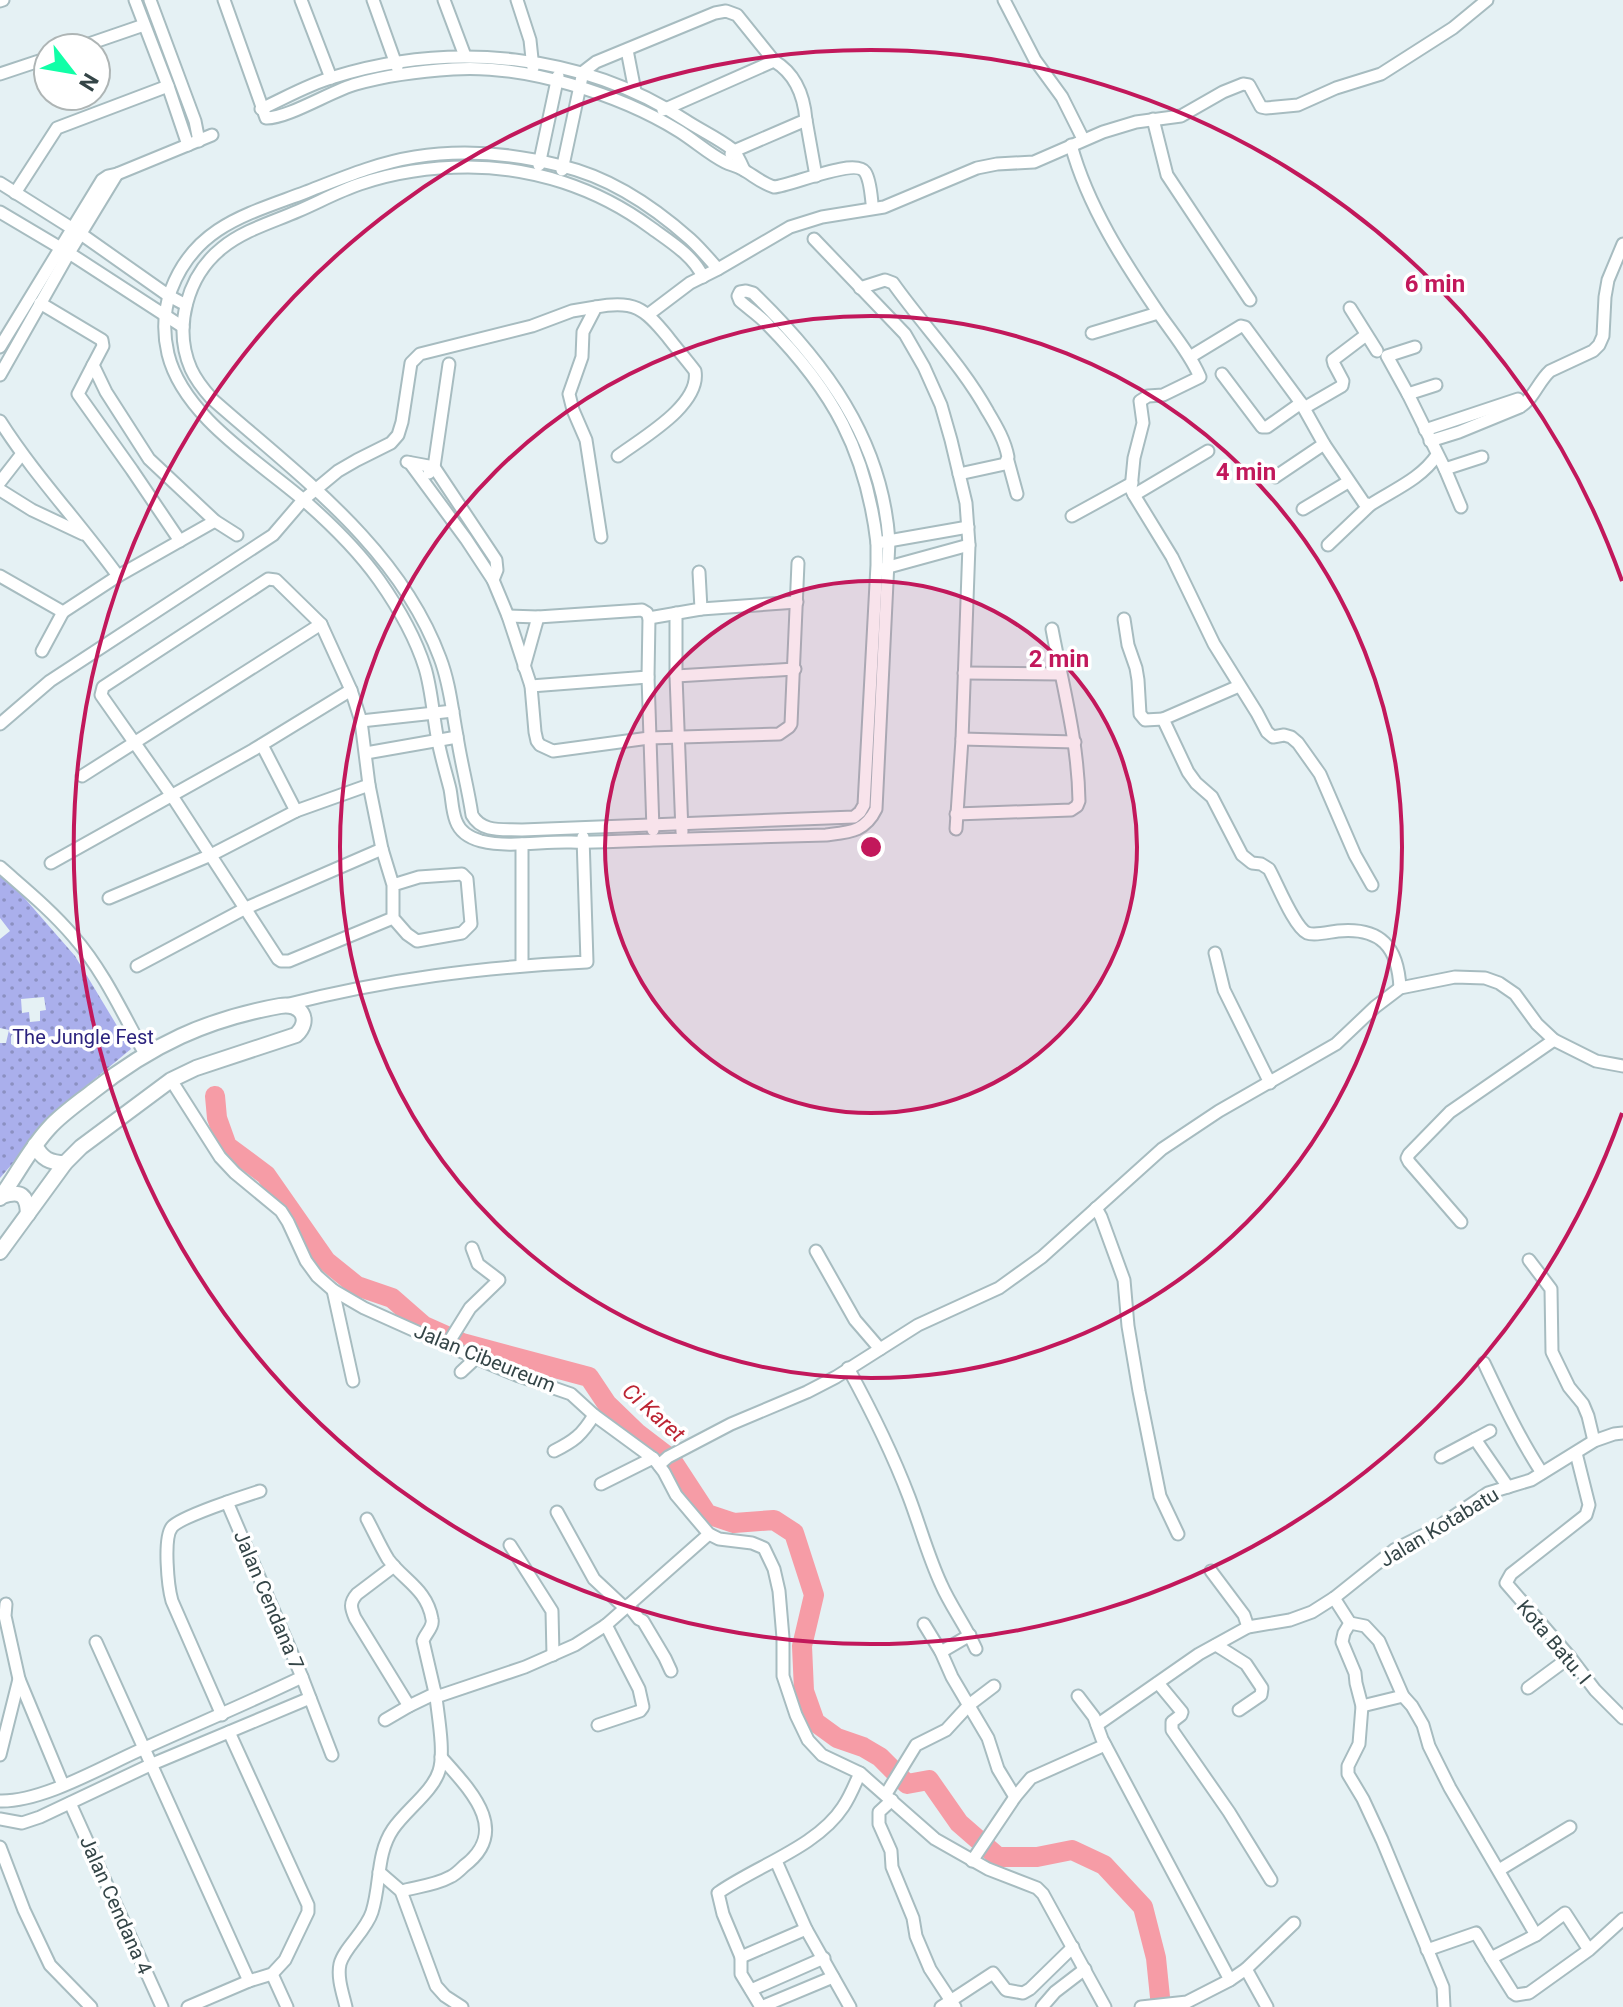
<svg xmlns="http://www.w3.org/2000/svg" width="1623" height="2007" font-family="Roboto,sans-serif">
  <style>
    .park { fill: url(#park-dots); fill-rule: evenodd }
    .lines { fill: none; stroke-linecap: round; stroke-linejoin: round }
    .river { stroke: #f69ca6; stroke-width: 20 }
    .minor-casing { stroke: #a7bcc0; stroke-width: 15 }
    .tertiary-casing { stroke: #a7bcc0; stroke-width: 18 }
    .minor { stroke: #fff; stroke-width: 11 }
    .tertiary { stroke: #fff; stroke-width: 14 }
    .ring { fill: none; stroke: #c2185b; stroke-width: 4 }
    .labels { text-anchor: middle; stroke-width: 7; stroke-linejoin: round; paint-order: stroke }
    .park-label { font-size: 20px; fill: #2c237e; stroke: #fff }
    .street-label { font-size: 20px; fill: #344547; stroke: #fff }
    .water-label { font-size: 22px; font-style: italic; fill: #bc2533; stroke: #fff }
    .centre { fill: #c2185b; stroke: #fff; stroke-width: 4 }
    .ring-label { font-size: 24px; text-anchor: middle; font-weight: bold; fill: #c2185b; stroke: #fff; stroke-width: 7; stroke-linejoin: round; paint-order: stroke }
  </style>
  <defs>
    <pattern id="park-dots" width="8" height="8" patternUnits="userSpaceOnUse" patternTransform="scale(2)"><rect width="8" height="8" fill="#aaafec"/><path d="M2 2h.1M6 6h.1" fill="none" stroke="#8b90c1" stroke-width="1.8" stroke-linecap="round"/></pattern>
  </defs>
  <rect width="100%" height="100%" fill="#e5f1f4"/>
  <path class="park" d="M0 870 75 956 131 1049 63 1105 0 1178V1043H6L9 1030 0 1028V939L10 931 0 918ZM44 997 46 1010 40 1011V1021L30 1022 29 1012 22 1013 21 999ZM15 1031C23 1030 27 1033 28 1040L24 1046 17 1048 11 1044V1036Z"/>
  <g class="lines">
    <path class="river" d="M215 1096 217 1118 227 1146 266 1175 326 1261 357 1286 392 1298 424 1326 462 1343 589 1377 607 1404 637 1433 671 1459 707 1514 734 1523 774 1520 794 1533 814 1595 802 1646 804 1691 815 1722 837 1738 863 1747 880 1757 907 1784 929 1780 959 1823 998 1857H1037L1072 1850 1104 1865 1143 1907 1156 1958 1161 2007"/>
    <g class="minor-casing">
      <g id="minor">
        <path d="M135 0 168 86 188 145"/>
        <path d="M150 0 195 121 199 141"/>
        <path d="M224 0 266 118C287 119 333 90 356 84 388 75 420 71 453 69 524 64 619 94 679 131 695 141 709 154 725 162 731 165 737 166 742 169 753 175 761 183 774 187 791 186 855 157 865 172 870 179 871 194 872 203"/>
        <path d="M301 0 331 78"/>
        <path d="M373 0 397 67"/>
        <path d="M444 0 465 56"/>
        <path d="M517 0 530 40 533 68"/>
        <path d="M1004 0 1035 60 1062 97 1083 139"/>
        <path d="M0 1 3 0"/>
        <path d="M77 48 144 25"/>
        <path d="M627 50 635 91"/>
        <path d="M0 74 48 58"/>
        <path d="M261 109C285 98 309 84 334 77 450 41 583 53 685 120 700 130 718 138 732 149 737 154 741 163 744 170"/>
        <path d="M663 110 774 61C796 74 804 96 806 120L734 151 731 154"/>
        <path d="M1153 119 1167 175 1250 300"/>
        <path d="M806 120 816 176"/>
        <path d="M1071 145C1088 207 1124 262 1160 315 1174 335 1190 354 1200 377L1163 395 1148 396 1140 401 1143 423 1134 458 1131 489 1134 495 1172 557 1214 644 1257 713 1267 732 1273 737 1284 735 1291 737 1298 743 1320 774 1355 855 1372 885"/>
        <path d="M539 165 558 76"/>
        <path d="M562 170 583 72 596 62 715 13 726 11 737 15 774 61"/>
        <path d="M0 183 81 234 169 296 186 305"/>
        <path d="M15 193 57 128 168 86"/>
        <path d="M0 212 69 253 183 327"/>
        <path d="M814 239 905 334 924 367 941 405 951 440 966 503 969 545 962 739 956 829"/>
        <path d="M718 269C709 259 700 248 690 239 654 207 609 177 562 166 515 154 463 149 415 157 377 163 342 178 306 192 248 214 195 226 171 290 164 310 163 333 168 354 183 415 255 459 300 497 329 522 357 549 379 580 398 607 415 636 425 668 432 691 433 717 438 741 441 757 446 773 450 789 452 799 452 811 456 821 460 832 470 838 481 841 510 848 542 841 571 842 599 843 626 841 653 840 711 838 769 837 826 835 849 832 865 832 876 809L889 541C882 438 824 362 753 293L746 291 740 292 738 296 740 301C749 309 760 316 768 325 833 391 866 451 877 543"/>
        <path d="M703 277C693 255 669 241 650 227 597 188 533 167 468 167 431 167 395 172 360 184 339 191 319 202 298 211 273 222 244 230 222 248 187 276 173 328 191 369 196 380 204 390 212 399 298 475 399 547 440 658 450 684 452 710 457 736 461 763 468 788 472 815 482 833 503 829 522 830L854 817 860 812 864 805 877 565V543L968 527"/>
        <path d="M860 288 885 280 893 283C924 327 962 365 988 412 997 427 1005 441 1008 457L1005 464 959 474"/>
        <path d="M40 303 102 340 103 346 93 365 106 392 149 459 215 521 237 535"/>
        <path d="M1350 308 1377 351"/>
        <path d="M649 314 690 283 718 269 790 227 822 217 884 207 977 168 997 164 1034 162 1103 132 1136 122 1181 116 1223 92 1243 84 1249 85 1261 107 1266 108 1298 105 1336 88 1381 74 1453 28 1487 0"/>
        <path d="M1092 333 1158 313"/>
        <path d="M0 347 102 180 108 176 117 174 212 135"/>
        <path d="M1415 347 1387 356 1408 394 1445 469 1482 457"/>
        <path d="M1190 357 1241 326 1245 327 1301 403 1324 444 1364 503 1370 505C1393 490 1421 479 1437 455"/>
        <path d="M93 365 78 394 132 470 180 541"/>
        <path d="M1222 374 1262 427H1267L1301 403"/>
        <path d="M0 375 69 253 117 174"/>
        <path d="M1408 394 1436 385"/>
        <path d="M1304 408 1342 386 1343 381 1334 364 1333 360 1366 335"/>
        <path d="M0 421C35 476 80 523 118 576L215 521"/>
        <path d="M1425 430 1518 399"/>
        <path d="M1430 441 1459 432 1520 407C1534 398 1538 382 1550 371L1593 351 1599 345 1603 336 1605 297 1608 280 1623 244"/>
        <path d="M1008 461 1017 494"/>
        <path d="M407 462 434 467 496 560 497 570 493 580"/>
        <path d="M410 463 466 539 493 580 508 616 531 686 535 732 537 741 540 745 553 751 649 738 779 734 789 727 791 724 798 563"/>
        <path d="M1445 469 1461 507"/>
        <path d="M429 473 434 467 449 364"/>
        <path d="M1275 477 1324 444"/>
        <path d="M0 482 21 455"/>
        <path d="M0 490 32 510 83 534"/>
        <path d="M1134 495 1208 451"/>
        <path d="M1303 509 1348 482"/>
        <path d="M1072 516 1132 483"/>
        <path d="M601 537 586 440 573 410 569 394 582 357 583 332 596 307C634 300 644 308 667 336 676 348 686 359 695 371 701 405 642 438 618 456"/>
        <path d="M1328 545 1370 505"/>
        <path d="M885 568 969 545"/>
        <path d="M0 576 63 612 118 576"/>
        <path d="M701 609 797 602"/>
        <path d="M676 613V676L682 832"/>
        <path d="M508 616 538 617 642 610 647 613 649 618 701 609 699 572"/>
        <path d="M649 618 648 677 653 830"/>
        <path d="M1124 619 1128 645 1136 668 1138 680 1140 714 1145 720 1163 719"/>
        <path d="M42 651 63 612"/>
        <path d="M524 667 538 617"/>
        <path d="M964 673 1060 674"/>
        <path d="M676 676 795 669"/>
        <path d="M531 686 648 677"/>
        <path d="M1239 686 1163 719 1188 772 1196 783 1212 797 1242 855 1252 863 1261 864 1269 869C1277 883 1294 927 1307 933 1315 936 1329 932 1338 931 1381 927 1398 947 1400 988"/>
        <path d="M361 721 453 711"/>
        <path d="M0 724 50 681 273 535 303 500 338 471 357 460 391 443 398 435 402 422 411 363 420 354 532 326 572 311 596 307"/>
        <path d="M962 739 1075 742"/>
        <path d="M262 745 296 811"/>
        <path d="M366 753 457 737"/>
        <path d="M82 776 321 624"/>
        <path d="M956 814 1071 810 1077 806 1079 801C1078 741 1063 687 1052 629"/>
        <path d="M522 844V965"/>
        <path d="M51 863 253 750 351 690"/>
        <path d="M0 867C25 889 51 910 73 936 103 970 123 1014 145 1054"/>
        <path d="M393 885 419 877 462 874 467 879 471 924 462 933 417 941 407 934 393 918V885L382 849 369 785 361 721 351 690 321 624 276 580 268 579 103 687 101 695 172 796 278 959 281 961H289L393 918"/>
        <path d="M109 898 211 855 296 811 369 785"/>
        <path d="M1215 953 1224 990 1270 1083"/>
        <path d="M137 966 246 908 382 849"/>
        <path d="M285 1005C387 979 482 967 587 962L583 837"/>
        <path d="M171 1080 220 1157 235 1173 281 1211 288 1222 306 1261 317 1276 333 1290 364 1308 471 1356 519 1376 571 1394 594 1415 654 1459 664 1472 676 1495 709 1534 719 1539 752 1543 764 1548 774 1569 779 1591 783 1638V1676L796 1715 808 1740 822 1755 860 1773 935 1839 988 1869 1037 1888 1043 1894 1105 2007"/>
        <path d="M1096 1208 1101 1217 1124 1280 1128 1326 1139 1391 1160 1496 1178 1534"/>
        <path d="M1461 1222 1409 1162 1407 1158 1409 1154 1450 1112 1554 1040"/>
        <path d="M816 1251 855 1320 880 1349"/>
        <path d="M1529 1260 1551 1289 1552 1352 1569 1387 1583 1404 1588 1416 1594 1441"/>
        <path d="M333 1290 353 1381"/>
        <path d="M447 1345 470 1308 499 1280 478 1264 472 1248"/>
        <path d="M1484 1363C1502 1401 1519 1438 1542 1473"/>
        <path d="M848 1368C871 1410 892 1452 909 1497 920 1526 928 1556 941 1584 951 1607 966 1626 976 1649"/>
        <path d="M461 1372 476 1358"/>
        <path d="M1490 1431 1475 1439 1508 1487"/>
        <path d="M554 1451C574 1441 582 1435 594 1415"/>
        <path d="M1576 1453 1589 1505 1586 1515 1511 1574 1506 1583 1570 1657 1595 1690 1623 1718"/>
        <path d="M1441 1457 1475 1439"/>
        <path d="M659 1465 668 1457 731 1424 807 1392 836 1377 918 1325 999 1288 1042 1257 1162 1149 1219 1111 1336 1044 1375 1007 1400 988 1455 977 1485 978 1499 983 1515 994 1537 1024 1554 1040 1596 1061 1623 1066"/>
        <path d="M601 1484 653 1458"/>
        <path d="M227 1502 302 1677 332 1755"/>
        <path d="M557 1512 594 1579 625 1608"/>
        <path d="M367 1519C374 1532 380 1546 388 1559 403 1580 427 1589 432 1619 434 1627 425 1634 423 1641L436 1697"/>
        <path d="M510 1545 552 1611 553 1655"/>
        <path d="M394 1566 357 1594C349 1603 351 1608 355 1618L409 1706 436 1693"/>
        <path d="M1211 1571 1244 1615 1248 1627"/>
        <path d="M1334 1598 1350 1623 1365 1626 1379 1641 1403 1696 1412 1706 1423 1725 1429 1746 1450 1788 1536 1935"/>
        <path d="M6 1604 5 1616 19 1679 63 1785"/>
        <path d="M628 1605 639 1619 643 1621 665 1658 671 1671"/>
        <path d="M1350 1623 1344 1633 1342 1642 1355 1673 1356 1683 1362 1706 1359 1744 1348 1766V1774L1363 1799 1382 1840 1443 1987 1444 2007"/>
        <path d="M924 1624 941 1652 952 1677 988 1738 998 1769 1015 1797"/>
        <path d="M96 1642 249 1981"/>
        <path d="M1216 1645 1246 1664 1262 1688 1261 1695 1239 1710"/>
        <path d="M941 1652 970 1635"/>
        <path d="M1158 1683 1182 1712 1181 1715 1172 1722V1730L1229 1812 1271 1880"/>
        <path d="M1528 1688 1570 1657"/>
        <path d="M1078 1696 1094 1717 1102 1739 1230 1980"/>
        <path d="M1362 1706 1403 1696"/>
        <path d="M222 1715 172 1601C168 1587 163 1538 172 1527 180 1517 244 1496 260 1491"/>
        <path d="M385 1720 409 1706"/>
        <path d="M598 1725 640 1711 643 1707 639 1689 606 1625"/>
        <path d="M1097 1725 1199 1654 1248 1627 1290 1620 1312 1612 1334 1598 1394 1550 1432 1531 1488 1493 1531 1480 1594 1441 1614 1434 1623 1433"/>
        <path d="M0 1755 19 1679"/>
        <path d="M886 1794 916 1745 946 1730 969 1705 994 1686"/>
        <path d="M892 1800 879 1812V1824L891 1851 892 1867 913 1918 916 1936 930 1969 955 2007"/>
        <path d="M0 1801C42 1802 100 1768 138 1751 193 1726 248 1703 302 1677"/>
        <path d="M70 1803 162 2007"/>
        <path d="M0 1819 22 1823 40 1817 150 1765 310 1698"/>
        <path d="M0 1847 24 1910 50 1965 91 2007"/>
        <path d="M776 1861 806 1929 850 2007"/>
        <path d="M972 1861 1015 1797 1031 1778 1105 1745"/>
        <path d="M1499 1870 1570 1827"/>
        <path d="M379 1872 401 1891 436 1986 445 1996 462 2007"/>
        <path d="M401 1891C416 1887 436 1885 450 1877 455 1875 460 1870 464 1866 512 1830 469 1789 441 1757"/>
        <path d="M1427 1950 1476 1933 1491 1958"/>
        <path d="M1589 1950 1565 1913 1536 1935 1491 1958 1513 1993 1516 1995 1529 1993 1589 1950 1623 1919"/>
        <path d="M741 1957 806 1929"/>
        <path d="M1246 1969 1294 1923"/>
        <path d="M272 1974 287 2007"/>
        <path d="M833 1977 761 2007 741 1974V1957L723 1914 718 1893C756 1866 817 1847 843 1807 850 1797 855 1784 860 1773"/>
        <path d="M751 1990 824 1958"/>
        <path d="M188 2007 249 1981 272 1974 285 1960 308 1912V1905L229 1732"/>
        <path d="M346 2007C343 1994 337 1978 340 1964 344 1948 366 1931 372 1912 381 1884 376 1854 393 1829 406 1810 433 1791 439 1771 445 1753 438 1716 436 1697L525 1667 575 1645 606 1625 709 1534"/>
        <path d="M941 2007 993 1973 1006 1990 1023 1993 1030 1989 1073 1947"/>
        <path d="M1042 2007 1055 1992 1085 1969"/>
        <path d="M1141 2007 1187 2002 1230 1980 1246 1969 1267 2007"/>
      </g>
    </g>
    <g class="tertiary-casing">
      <g id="tertiary">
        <path d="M35 1145C42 1159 50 1163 65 1163"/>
        <path d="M2 1196C21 1190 27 1195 28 1214"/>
        <path d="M0 1198C17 1175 30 1148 50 1127 62 1114 78 1103 92 1092 151 1045 207 1019 280 1006 301 1002 312 1020 296 1035L196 1068 171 1080 81 1147 65 1163 0 1252"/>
      </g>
    </g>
    <use href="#minor" class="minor"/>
    <use href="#tertiary" class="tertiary"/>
  </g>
  <circle cx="871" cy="847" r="266" fill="#c2185b" fill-opacity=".12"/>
  <g class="ring">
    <circle cx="871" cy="847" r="266"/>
    <circle cx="871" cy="847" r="531"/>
    <path d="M1622 1113A797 797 0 1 1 1622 581"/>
  </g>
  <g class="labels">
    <g class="park-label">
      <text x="83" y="1044">The Jungle Fest</text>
    </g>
    <g class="street-label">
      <text transform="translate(485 1358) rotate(22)" y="7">Jalan Cibeureum</text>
      <text transform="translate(1439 1527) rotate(-31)" y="7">Jalan Kotabatu</text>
      <text transform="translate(269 1600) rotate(67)" y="7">Jalan Cendana 7</text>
      <text transform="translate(1554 1642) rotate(50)" y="7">Kota Batu. I</text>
      <text transform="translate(116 1905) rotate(66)" y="7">Jalan Cendana 4</text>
    </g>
    <g class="water-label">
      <text transform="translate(654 1412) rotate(42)" y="8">Ci Karet</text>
    </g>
  </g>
  <circle cx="871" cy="847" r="12" class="centre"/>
  <g class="ring-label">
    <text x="1435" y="292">6 min</text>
    <text x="1246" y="480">4 min</text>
    <text x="1059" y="667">2 min</text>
  </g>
  <g transform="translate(72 72) rotate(121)"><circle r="38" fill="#ffffff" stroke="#aeb5b5" stroke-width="2"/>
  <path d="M0-6L14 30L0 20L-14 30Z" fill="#11ffa7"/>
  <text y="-12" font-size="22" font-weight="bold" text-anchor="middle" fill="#344547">N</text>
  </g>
</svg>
